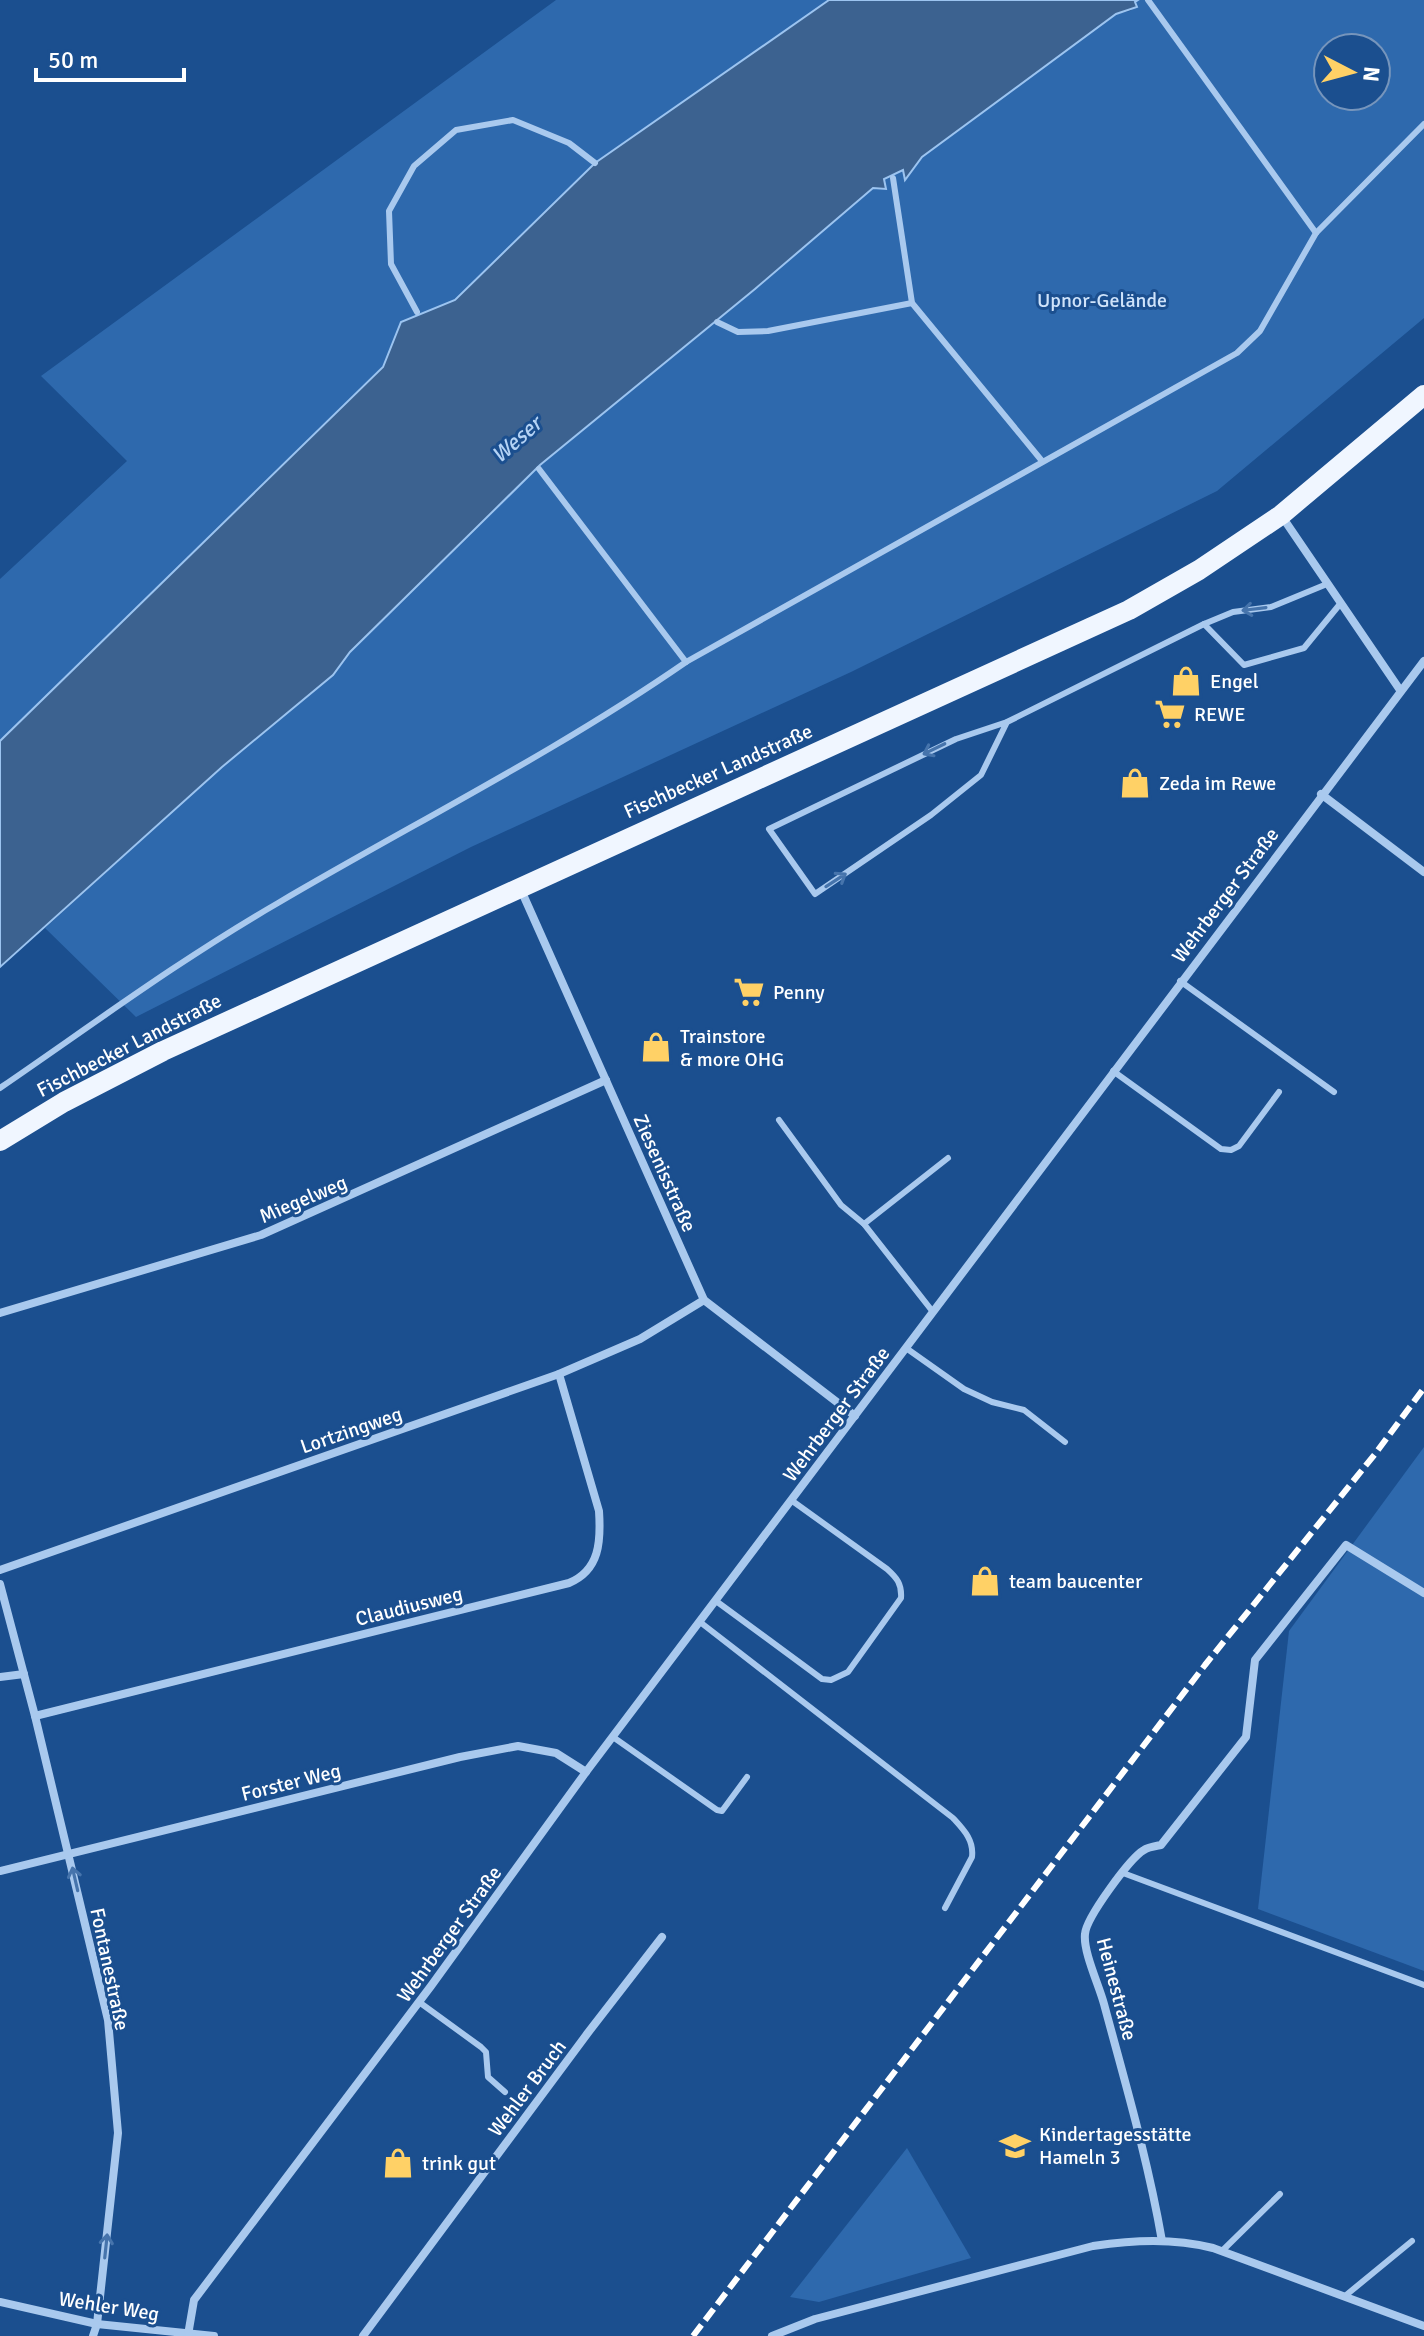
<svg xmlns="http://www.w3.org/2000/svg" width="1424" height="2336" font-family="Signika,sans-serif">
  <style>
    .green { fill: #2e69ad; fill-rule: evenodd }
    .water { fill: #3c6290; stroke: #9cc4f0; stroke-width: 2 }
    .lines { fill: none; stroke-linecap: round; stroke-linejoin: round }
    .service { stroke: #a9c9ee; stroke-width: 6 }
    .minor { stroke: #a9c9ee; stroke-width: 8 }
    .primary { stroke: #f0f6ff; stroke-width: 20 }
    .rail { stroke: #fff; stroke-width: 6; stroke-dasharray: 14 6; stroke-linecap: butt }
    .oneway { stroke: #4674ac }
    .labels { text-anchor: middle; stroke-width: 6; stroke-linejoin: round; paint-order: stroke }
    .park-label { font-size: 20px; fill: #cfe3fa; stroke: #1b4f8f }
    .poi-label { font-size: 20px; fill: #fff; stroke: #1b4f8f; text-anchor: start }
    .street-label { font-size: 20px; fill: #fff; stroke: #1b4f8f }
    .water-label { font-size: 22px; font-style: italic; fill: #b5d3f5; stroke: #1b4f8f }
  </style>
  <rect width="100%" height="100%" fill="#1b4f8f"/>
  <g class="green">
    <path d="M556 0H829L595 163 455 300 401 322 383 366 0 741V579L127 461 41 376Z"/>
    <path d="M1138 0H1424V318L1217 491 851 672 471 847 136 1017 45 928 222 767 333 675 350 652 540 465 755 289 873 188 885 189 884 179 903 170 906 179 922 157 1116 14 1130 11 1137 6 1135 2ZM1328 48H1376V96H1328Z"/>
    <path d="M1424 1447V1971L1258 1909 1289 1631Z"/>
    <path d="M907 2148 971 2258 819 2302 790 2297Z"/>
  </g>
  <path class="water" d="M829 0H1138L1135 2 1137 7 1116 14 922 157 905 180 903 170 884 179 886 189 873 188 755 289 540 465 350 652 333 675 222 767 0 967V741L383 367 401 322 455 300 595 163Z"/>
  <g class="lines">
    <g class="service">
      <path d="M1148 0 1316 233"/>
      <path d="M893 178 912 303 1042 461"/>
      <path d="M417 312 391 264 389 211 414 166 456 130 513 120 569 143 595 163"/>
      <path d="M717 322 738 332 768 331 912 303"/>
      <path d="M539 469 686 662"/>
      <path d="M1327 584 1271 607 1233 612 1204 624 1244 665 1304 648 1340 604"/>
      <path d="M1007 722 981 775 931 815 815 894 769 829 956 739 1007 722 1204 624"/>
      <path d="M1180 981 1334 1092"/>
      <path d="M1113 1071 1221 1149 1231 1150 1239 1146 1279 1092"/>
      <path d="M0 1088C92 1025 181 959 278 903 414 823 556 752 686 662L1237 353 1260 331 1316 233 1424 124"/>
      <path d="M779 1120 841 1205 864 1224 933 1312"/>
      <path d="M864 1224 948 1158"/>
      <path d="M906 1348 964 1389 992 1402 1024 1410 1065 1442"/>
      <path d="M716 1601 822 1679 831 1680 848 1672 901 1598C902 1584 897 1578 887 1569L791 1500"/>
      <path d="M700 1622 953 1818C964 1830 974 1840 972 1857L945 1908"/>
      <path d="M613 1737 717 1810 722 1811 747 1777"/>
      <path d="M1123 1873 1424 1985"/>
      <path d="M419 2002 481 2047 486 2052 488 2077 505 2092"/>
      <path d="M1222 2251 1280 2194"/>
      <path d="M1345 2296 1412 2241"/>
    </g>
    <g class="minor">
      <path d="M1281 515 1400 690"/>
      <path d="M1321 794 1424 872"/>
      <path d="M521 890 704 1300 855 1416"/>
      <path d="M0 1313 261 1235 606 1080"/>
      <path d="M0 1570 559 1374 640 1339 704 1300"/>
      <path d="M0 1584 35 1716 108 2020 118 2133 97 2324 93 2336"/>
      <path d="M0 1677 24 1674"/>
      <path d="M35 1716 569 1583C600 1570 601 1541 599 1511L559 1374"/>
      <path d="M0 1871 460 1757 518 1746 556 1753 586 1772"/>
      <path d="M1162 2241C1148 2160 1125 2082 1104 2004 1099 1985 1083 1952 1085 1934 1086 1918 1130 1858 1144 1850 1148 1847 1156 1846 1161 1845L1246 1737 1255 1660 1346 1545 1424 1593"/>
      <path d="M0 2302 97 2324 214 2336"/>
      <path d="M188 2335 194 2300 431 1986 586 1772 1424 661"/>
      <path d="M363 2336 587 2034 662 1937"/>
      <path d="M772 2336 815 2319 1093 2246C1134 2240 1173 2238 1213 2248L1424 2326"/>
    </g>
    <path class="primary" d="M0 1141 64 1102 163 1051 1129 610 1199 570 1281 515 1424 395"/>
    <path class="rail" d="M693 2336 1205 1665 1375 1454 1424 1388"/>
  </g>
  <defs><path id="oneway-shaft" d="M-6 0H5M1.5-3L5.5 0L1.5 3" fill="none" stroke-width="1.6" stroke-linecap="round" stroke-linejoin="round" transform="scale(2)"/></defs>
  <g class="oneway">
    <use href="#oneway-shaft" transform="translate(1254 609) rotate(173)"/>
    <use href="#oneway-shaft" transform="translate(934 749) rotate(154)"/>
    <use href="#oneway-shaft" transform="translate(836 880) rotate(-33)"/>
    <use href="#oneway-shaft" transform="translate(75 1879) rotate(-103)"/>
    <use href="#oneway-shaft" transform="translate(106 2246) rotate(-84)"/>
  </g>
  <defs>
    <g id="shop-bare" transform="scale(2.4)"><path d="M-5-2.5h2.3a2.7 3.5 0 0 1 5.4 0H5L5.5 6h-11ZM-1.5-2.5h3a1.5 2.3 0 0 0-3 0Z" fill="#ffd166" stroke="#1b4f8f" stroke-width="2.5" paint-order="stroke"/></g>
    <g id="supermarket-bare" transform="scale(2.4)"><path d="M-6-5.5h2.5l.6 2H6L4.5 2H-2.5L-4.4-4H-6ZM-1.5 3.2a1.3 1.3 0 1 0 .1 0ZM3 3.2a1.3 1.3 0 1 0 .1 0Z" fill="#ffd166" stroke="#1b4f8f" stroke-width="2.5" paint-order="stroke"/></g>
    <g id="school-bare" transform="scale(2.4)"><path d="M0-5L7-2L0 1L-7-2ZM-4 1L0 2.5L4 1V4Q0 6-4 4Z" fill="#ffd166" stroke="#1b4f8f" stroke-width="2.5" paint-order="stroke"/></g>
  </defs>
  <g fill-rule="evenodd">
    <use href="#shop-bare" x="1186" y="681"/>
    <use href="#supermarket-bare" x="1170" y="714"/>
    <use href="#shop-bare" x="1135" y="783"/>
    <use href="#supermarket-bare" x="749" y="992"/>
    <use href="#shop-bare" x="656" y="1047"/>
    <use href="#shop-bare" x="985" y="1581"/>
    <use href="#school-bare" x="1015" y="2146"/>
    <use href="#shop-bare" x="398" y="2163"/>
  </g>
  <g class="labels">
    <g class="park-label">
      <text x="1102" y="307">Upnor-Gelände</text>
    </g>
    <g class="poi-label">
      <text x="1210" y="688">Engel</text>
      <text x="1194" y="721">REWE</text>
      <text x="1159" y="790">Zeda im Rewe</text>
      <text x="773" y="999">Penny</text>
      <text x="680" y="1043">Trainstore<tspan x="680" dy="23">&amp; more OHG</tspan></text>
      <text x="1009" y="1588">team baucenter</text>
      <text x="1039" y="2141">Kindertagesstätte<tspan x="1039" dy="23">Hameln 3</tspan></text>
      <text x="422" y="2170">trink gut</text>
    </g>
    <g class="street-label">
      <text transform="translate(718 771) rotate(-24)" y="7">Fischbecker Landstraße</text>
      <text transform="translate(1225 895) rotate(-53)" y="7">Wehrberger Straße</text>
      <text transform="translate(129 1045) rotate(-27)" y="7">Fischbecker Landstraße</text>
      <text transform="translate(665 1173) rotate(66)" y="7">Ziesenisstraße</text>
      <text transform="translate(303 1199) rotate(-23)" y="7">Miegelweg</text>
      <text transform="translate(836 1414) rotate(-53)" y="7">Wehrberger Straße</text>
      <text transform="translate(351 1430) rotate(-19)" y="7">Lortzingweg</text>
      <text transform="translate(409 1606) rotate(-14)" y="7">Claudiusweg</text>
      <text transform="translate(291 1782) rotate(-14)" y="7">Forster Weg</text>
      <text transform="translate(449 1934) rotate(-54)" y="7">Wehrberger Straße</text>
      <text transform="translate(110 1969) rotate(78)" y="7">Fontanestraße</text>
      <text transform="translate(1117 1989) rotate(75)" y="7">Heinestraße</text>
      <text transform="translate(527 2088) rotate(-53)" y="7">Wehler Bruch</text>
      <text transform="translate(109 2306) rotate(9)" y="7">Wehler Weg</text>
    </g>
    <g class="water-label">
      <text transform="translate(516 439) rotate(-41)" y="8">Weser</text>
    </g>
  </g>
  <g transform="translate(1352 72) rotate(96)"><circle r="38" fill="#1b4f8f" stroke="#7695bc" stroke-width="2"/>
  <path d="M0-6L14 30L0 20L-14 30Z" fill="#ffd166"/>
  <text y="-12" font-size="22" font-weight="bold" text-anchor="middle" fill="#ffffff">N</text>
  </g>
  <path d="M36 68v12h148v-12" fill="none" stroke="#ffffff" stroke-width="4"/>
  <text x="48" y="68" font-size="24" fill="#ffffff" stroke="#1b4f8f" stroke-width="6" paint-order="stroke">50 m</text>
</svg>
